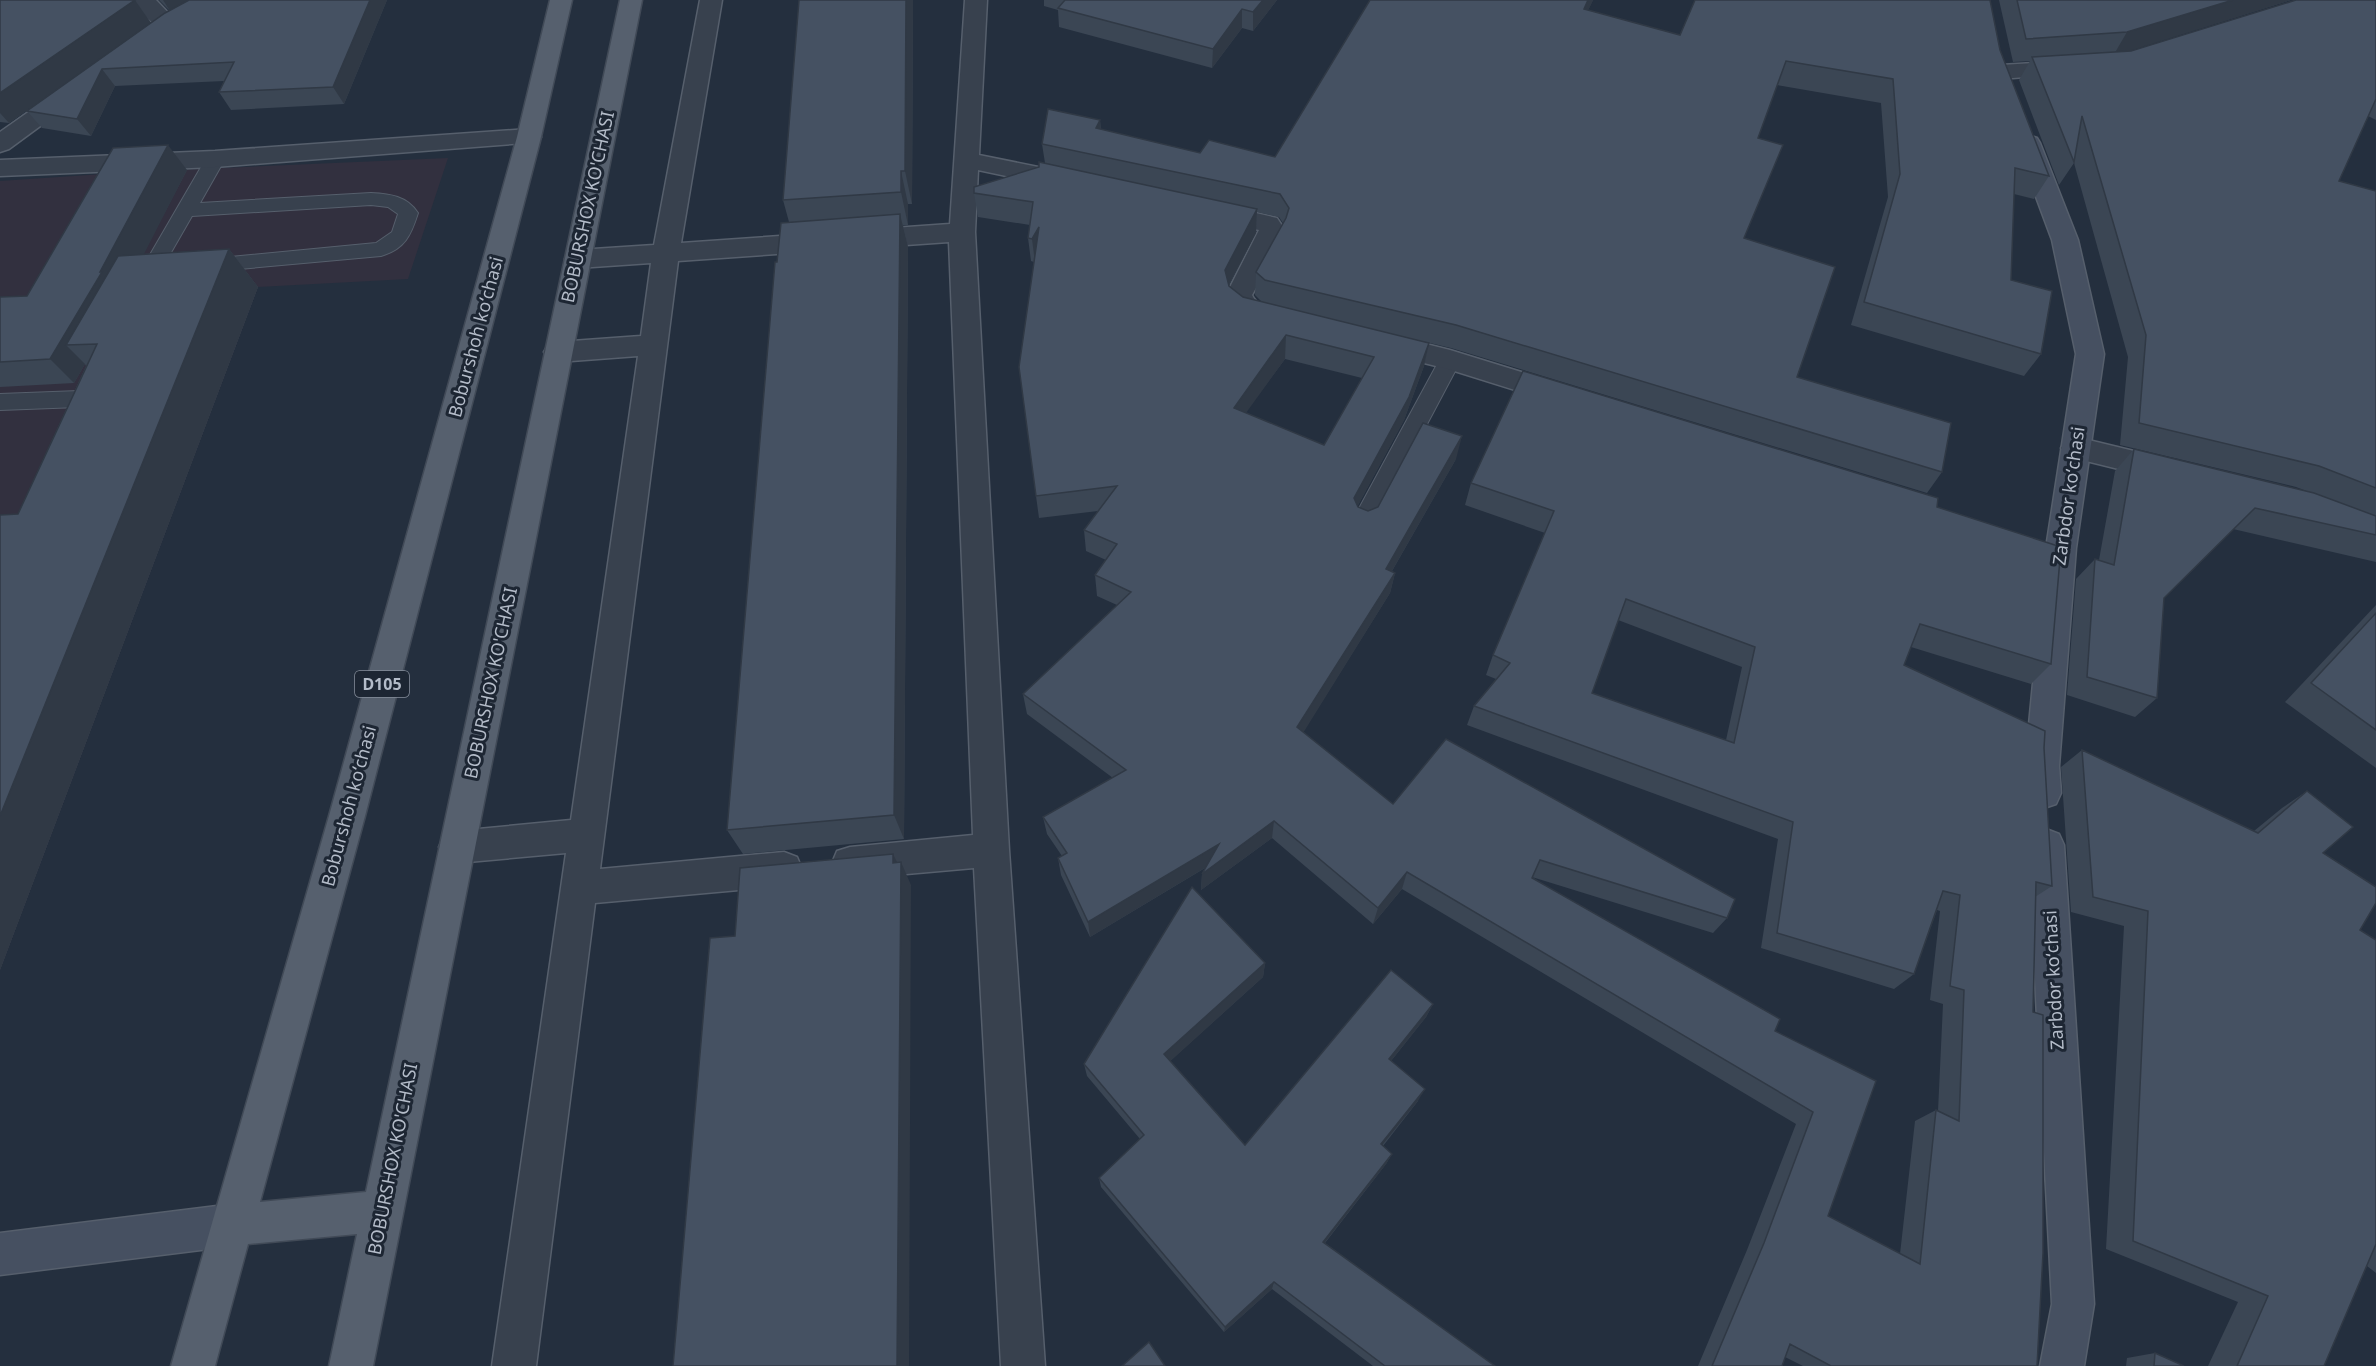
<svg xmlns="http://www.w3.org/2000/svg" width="2376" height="1366" font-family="'Noto Sans',sans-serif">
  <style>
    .medical { fill: #32303f }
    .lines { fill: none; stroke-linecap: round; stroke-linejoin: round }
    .lane-casing { stroke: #565f6c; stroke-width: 2 }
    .street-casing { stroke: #565f6c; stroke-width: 3 }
    .secondary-casing { stroke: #565f6c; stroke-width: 3 }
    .primary-casing { stroke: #414a57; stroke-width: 3 }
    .lane { fill: #38414e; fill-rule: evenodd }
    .street { fill: #38414e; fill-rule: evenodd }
    .secondary { fill: #465061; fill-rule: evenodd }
    .primary { fill: #56606e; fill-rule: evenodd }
    .wall { fill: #3b4654; fill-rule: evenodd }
    .shaded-wall { fill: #303945 }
    .building { fill: #455162; stroke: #303945; stroke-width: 1.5; fill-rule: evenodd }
    .labels { text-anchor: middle; stroke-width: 6; stroke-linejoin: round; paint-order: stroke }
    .shield { fill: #1d2633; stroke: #878f9c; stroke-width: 1.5 }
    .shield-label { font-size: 16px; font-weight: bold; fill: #b4bcc9 }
    .street-label { font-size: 18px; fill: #b4bcc9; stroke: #1d2633 }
  </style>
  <rect width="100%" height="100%" fill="#242f3e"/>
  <path class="medical" d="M448 158 408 279 258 287 0 970V181L133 172Z"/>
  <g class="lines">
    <g class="lane-casing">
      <g id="lane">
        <path d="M215 153 222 155 225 159 200 203 371 193C390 194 407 196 418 213 411 235 405 249 381 256L206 272 199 270 196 265 199 260 376 243 392 232 398 214 388 207 371 205 192 216 150 289 143 291 136 289 133 284 208 155Z"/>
        <path d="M1450 352 1458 355 1461 360 1372 528 1364 530 1356 528 1352 521 1356 514 1442 355Z"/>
        <path d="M79 391 87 393 90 399 87 405 79 407 0 410V394Z"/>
      </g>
    </g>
    <g class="street-casing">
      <g id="street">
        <path d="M132 0H156L179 24 176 29C158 33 142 14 132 0Z"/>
        <path d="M700 0H722L681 243 950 224 965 0H987L979 155 1068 173 1077 175 1081 181 1077 187 1068 189 978 170 975 232 1009 850 1045 1366H1001L974 868 850 879 837 875 832 863 837 851 850 847 973 835 949 242 678 261 600 869 784 852 797 857 802 869 797 881 784 886 595 903 536 1366H492L566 853 457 863 444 858 439 847 444 836 457 831 571 820 638 356 558 362 548 359 544 352 548 345 558 342 641 336 651 263 578 268 569 265 565 259 569 253 578 250 654 245Z"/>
        <path d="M2068 61 2076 63 2080 68 2076 73 2001 79 1993 77 1989 72 1993 67 2001 65Z"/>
        <path d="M69 87 77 89 81 94 77 99 9 149 0 152V132L61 89Z"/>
        <path d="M529 129 538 132 541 137 538 142 215 167 0 176V160L215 151Z"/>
        <path d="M1212 203 1277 218 1285 230 1282 240 1252 295C1257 307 1272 307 1283 310L1287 317 1283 324C1260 330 1232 318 1226 295L1259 230 1203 217 1199 211 1203 205Z"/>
        <path d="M1382 333 1450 350 1570 387 1574 394 1570 401 1560 404 1448 369 1372 350 1368 343 1372 336Z"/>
        <path d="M2076 437 2167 459 2177 462 2182 470 2177 478 2167 481 2066 456 2061 448 2066 440Z"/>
      </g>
    </g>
    <g class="secondary-casing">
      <g id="secondary">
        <path d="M2028 135 2037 138 2040 143 2078 240 2104 354 2076 548 2059 766 2061 793 2056 804 2044 808 2032 804 2027 793 2025 766 2046 548 2076 354 2052 240 2016 143 2019 138Z"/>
        <path d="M2046 829 2059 834 2064 845 2094 1304 2084 1366H2040L2052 1304 2028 845 2033 834Z"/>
        <path d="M233 1204 248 1210 254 1225 248 1240 233 1246 0 1275V1233Z"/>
      </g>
    </g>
    <g class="primary-casing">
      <path id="primary" d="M550 0H572L541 137 365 816 260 1202 366 1192 620 0H642L373 1366H329L357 1234 248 1244 215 1366H171L329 816 517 137Z"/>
    </g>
    <use href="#lane" class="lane"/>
    <use href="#street" class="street"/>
    <use href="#secondary" class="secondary"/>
    <use href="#primary" class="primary"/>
  </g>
  <g class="wall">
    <path d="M0 0H135L151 23 9 123 0 122Z"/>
    <path d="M159 0H387L344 104 231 110 219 92 224 81 115 86 91 136 42 128 27 111 170 11Z"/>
    <path d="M913 0 912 204H908V225H903L908 247 904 839 743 854 727 830 777 262 789 222 783 200Z"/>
    <path d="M1044 0H1277L1253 31 1242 28 1212 68 1059 27 1058 10 1044 6Z"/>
    <path d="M1370 0H1593L1588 10 1680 35 2000 50 2049 176 2034 199 2014 194 2011 280 2041 354 2024 376 1851 325 1888 197 1881 103 1777 85 1758 138 1744 238 1797 377 1942 472 1927 493 1451 348 1341 322 1429 343 1424 366 1404 420 1357 507H1358L1368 511 1378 507 1456 459 1392 571 1395 573 1390 593 1303 732 1393 804 1727 918 1713 933 1532 877 1775 1031 1876 1081 1828 1216 1900 1254 1915 1121 1936 1110 1938 1111 1943 1004 1930 1000 1940 911 1937 910 1914 974 1894 989 1761 948 1778 839 1467 725 1474 706 1496 679 1486 675 1493 655 1545 533 1465 505 1471 483 1937 507 2051 664 2031 684 1911 647 1904 665 2044 748 2052 886 2035 897 2033 1012 2037 1366H1803L1785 1357 1782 1366H1698L1747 1250 1796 1124 1402 889 1373 924 1272 838 1201 890 1202 874 1205 868 1090 937 1061 875 1058 858 1062 856 1047 834 1043 817 1113 778 1027 714 1023 694 1117 605 1097 596 1095 575 1106 560 1086 551 1084 530 1098 511 1039 518 1036 496 1034 262 1031 261 1028 238 1030 225 978 217 974 193 1039 167 1045 163 1042 144 1100 120 1101 130 1200 153 1275 157ZM1257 212 1279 217 1283 223 1256 272 1255 295 1262 302 1243 297 1229 286V285L1256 233ZM1285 359 1362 378 1324 445 1245 413ZM1618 620 1742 667 1726 740 1592 693Z"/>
    <path d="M1999 0H2291L2128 51 2376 0V120L2368 116 2339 181 2376 191V562L2233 529 2164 598 2157 698 2135 717 2067 695 2076 579 2095 559 2099 560 2115 471 2134 449 2309 492 2296 487 2120 445 2128 357 2074 163 2059 185 2019 80 2030 61 2013 62Z"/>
    <path d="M187 170 143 254 229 249 258 287 0 970V515L18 514 86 366 85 364 74 383 0 387V297L27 296Z"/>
    <path d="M2376 605V768L2285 702Z"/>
    <path d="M2082 750 2254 831 2282 808 2307 791 2323 853 2360 930 2376 940V1273L2367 1266 2324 1366H2208L2238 1302 2106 1249 2124 926 2071 912 2061 767Z"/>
    <path d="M1265 963 1263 977 1170 1061 1245 1145 1433 1004 1426 1017 1391 1061 1418 1101 1383 1146 1392 1154 1386 1164 1325 1243 1495 1366H1373L1272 1289 1224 1332 1101 1187 1099 1178 1140 1139 1087 1076 1084 1064Z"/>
    <path d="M2155 1353 2184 1366H2126L2127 1358Z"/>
  </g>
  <g class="shaded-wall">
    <path d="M135 0 151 23 9 123 0 113V93Z"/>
    <path d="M163 0H191L170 11Z"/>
    <path d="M370 0H387L344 104 333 87Z"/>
    <path d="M906 0H913L912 204 905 171Z"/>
    <path d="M1263 0H1277L1253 31V12Z"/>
    <path d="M1588 0H1593L1578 32 1584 9Z"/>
    <path d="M2233 0H2291L2113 56 2127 32Z"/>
    <path d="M1242 9V28L1212 68 1213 49Z"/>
    <path d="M102 69 115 86 91 136 77 119Z"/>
    <path d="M1100 120 1102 143 1096 128Z"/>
    <path d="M168 145 187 170 123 295 66 345 85 364 74 383 50 359 100 272Z"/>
    <path d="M901 171 908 204V225L901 192Z"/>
    <path d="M1257 209 1256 233 1224 294 1225 270Z"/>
    <path d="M900 214 908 247 904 839 894 815Z"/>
    <path d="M1039 227 1035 263 1032 239Z"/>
    <path d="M229 249 258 287 0 970V816Z"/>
    <path d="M1286 335 1285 359 1233 431 1234 408Z"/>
    <path d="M1429 343 1424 366 1404 420 1350 520 1354 498Z"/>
    <path d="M1462 436 1456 459 1381 590 1386 569Z"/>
    <path d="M1395 573 1390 593 1295 746 1297 727Z"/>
    <path d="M1274 821 1272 838 1201 890 1202 874Z"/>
    <path d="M1219 844 1218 860 1090 937 1088 922Z"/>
    <path d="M893 854 901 870V862L911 885 909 1366H897Z"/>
    <path d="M1407 872 1402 889 1373 924 1378 908Z"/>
    <path d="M1265 963 1263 977 1165 1066 1164 1054Z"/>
    <path d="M1433 1004 1426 1017 1383 1071 1389 1059Z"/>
    <path d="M1425 1089 1418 1101 1375 1154 1381 1144Z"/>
    <path d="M1392 1154 1386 1164 1319 1250 1323 1242Z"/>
    <path d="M1274 1282 1272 1289 1224 1332 1225 1327Z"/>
  </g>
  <g class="building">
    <path d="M0 0H135L0 93Z"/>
    <path d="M189 0H370L333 87 219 92 234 62 102 69 77 119 27 111 165 13Z"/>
    <path d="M799 0H906L905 171H901V192L783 200Z"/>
    <path d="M1065 0H1263L1253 12 1242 9 1213 49 1058 8Z"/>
    <path d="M1370 0H1588L1584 9 1680 35 1695 0H1990L2000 50 2049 176 2015 168 2011 280 2052 291 2041 354 1864 302 1900 174 1893 79 1786 61 1758 138 1783 145 1744 238 1835 267 1797 377 1951 423 1942 472 1456 325 1265 280 1256 272 1286 218 1289 208 1280 194 1042 144 1048 109 1100 120 1096 128 1200 153 1209 140 1275 157Z"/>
    <path d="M2017 0H2233L2127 32 2026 39Z"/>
    <path d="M2296 0H2376V99L2339 181 2376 191V488L2319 466 2139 423 2146 335 2082 116 2074 162 2032 57 2131 51Z"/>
    <path d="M168 145 100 272H102L50 359 0 362V297L27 296 113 148Z"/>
    <path d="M1039 162 1257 209 1225 270 1229 286 1243 297 1429 343 1409 397 1354 498 1358 507 1368 511 1378 507 1423 423 1462 436 1386 569 1395 573 1297 727 1393 804 1446 739 1735 899 1727 918 1540 860 1532 878 1780 1019 1775 1031 1876 1081 1828 1216 1920 1264 1936 1110 1959 1121 1964 990 1950 986 1960 895 1943 891 1914 974 1777 933 1793 822 1474 706 1510 663 1493 655 1554 511 1471 483 1523 371 1938 498 1937 507 2061 547 2051 664 1920 624 1904 665 2045 731 2044 748 2052 886 2036 882 2033 1012 2043 1015V1253L2037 1366H1831L1790 1344 1782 1366H1712L1764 1243 1813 1112 1407 872 1378 908 1274 821 1202 874 1219 844 1088 922 1058 858 1067 853 1043 817 1126 770 1023 694 1131 592 1095 575 1117 544 1084 530 1117 486 1036 496 1019 367 1039 227 1032 239 1028 238 1033 202 974 193V187L1039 167ZM1286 335 1374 357 1324 445 1234 408ZM1626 599 1755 647 1734 743 1592 693Z"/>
    <path d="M900 214 894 815 727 830 775 262H777L781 223Z"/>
    <path d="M229 249 0 816V515L18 514 97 344 66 345 118 256Z"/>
    <path d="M2134 449 2314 493 2376 516V535L2255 508 2164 598 2157 698 2087 677 2095 559 2114 565Z"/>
    <path d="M2376 613V730L2311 683Z"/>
    <path d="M2082 750 2258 833 2307 791 2353 827 2323 853 2376 887V903L2360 930 2376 940V1244L2324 1366H2237L2268 1296 2133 1241 2148 911 2093 897Z"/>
    <path d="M893 854V863L901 862 897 1366H673L710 938 735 936 740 868Z"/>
    <path d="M1192 887 1265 963 1164 1054 1245 1145 1391 970 1433 1004 1389 1059 1425 1089 1381 1144 1392 1154 1323 1242 1495 1366H1385L1274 1282 1225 1327 1099 1178 1144 1135 1084 1064Z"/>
    <path d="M1149 1342 1165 1366H1122Z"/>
    <path d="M2155 1353 2184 1366H2154Z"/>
  </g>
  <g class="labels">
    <rect class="shield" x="355" y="671" width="54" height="26" rx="4.5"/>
    <g class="shield-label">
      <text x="382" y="690">D105</text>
    </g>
    <g class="street-label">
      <text transform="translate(588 207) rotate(-78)" y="6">BOBURSHOX KO'CHASI</text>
      <text transform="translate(476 337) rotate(-75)" y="6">Boburshoh koʻchasi</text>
      <text transform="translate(2069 496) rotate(-82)" y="6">Zarbdor koʻchasi</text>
      <text transform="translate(491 683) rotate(-78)" y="6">BOBURSHOX KO'CHASI</text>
      <text transform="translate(349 806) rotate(-75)" y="6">Boburshoh koʻchasi</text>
      <text transform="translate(2054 980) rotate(-93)" y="6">Zarbdor koʻchasi</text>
      <text transform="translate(393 1159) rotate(-79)" y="6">BOBURSHOX KO'CHASI</text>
    </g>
  </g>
</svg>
